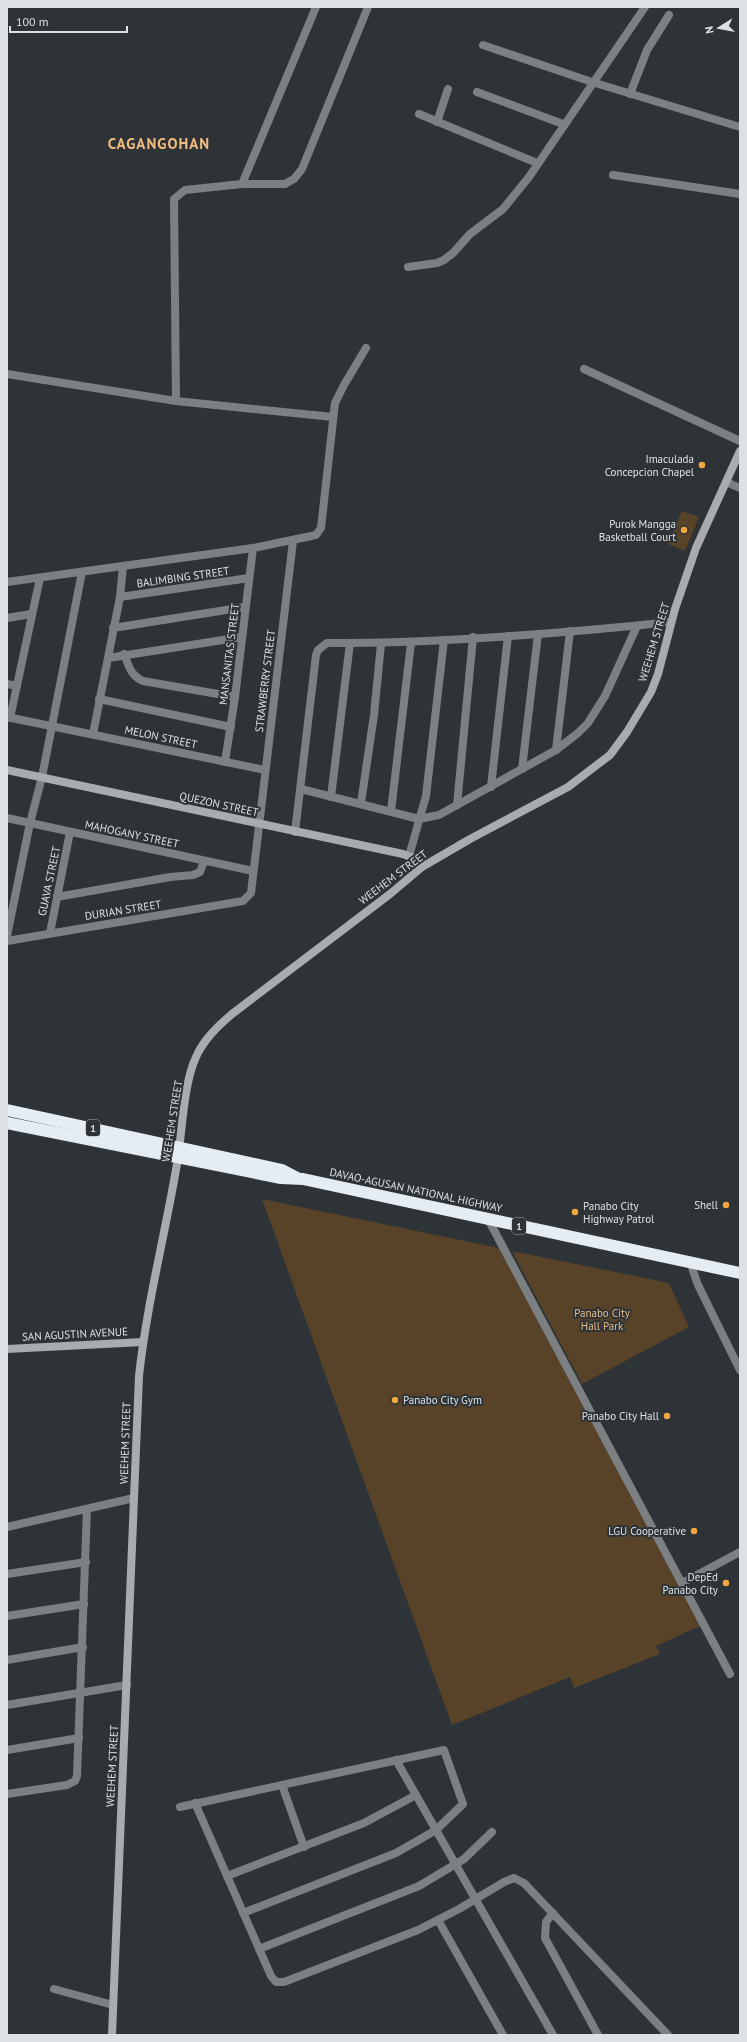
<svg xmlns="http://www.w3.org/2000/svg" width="747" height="2042" font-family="'PT Sans',sans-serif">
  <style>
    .green { fill: #584329 }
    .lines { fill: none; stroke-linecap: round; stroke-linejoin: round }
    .street { stroke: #7d8082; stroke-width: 8 }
    .secondary { stroke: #a8acaf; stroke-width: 8 }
    .highway { stroke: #e6edf2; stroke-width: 12 }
    .poi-dot { fill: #f1a63f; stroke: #2e3337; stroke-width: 1.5 }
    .labels { text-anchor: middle; stroke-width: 4; stroke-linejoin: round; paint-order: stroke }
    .shield { fill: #2e3337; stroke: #a8adaf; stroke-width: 1 }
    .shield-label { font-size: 10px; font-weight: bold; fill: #dde1e3 }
    .poi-label { font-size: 11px; fill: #dde1e3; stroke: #2e3337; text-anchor: end }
    .street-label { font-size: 11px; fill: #dde1e3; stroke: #2e3337 }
    .park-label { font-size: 11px; fill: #e8bb85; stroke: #2e3337 }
    .district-label { font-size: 15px; font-weight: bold; letter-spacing: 1px; fill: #f0bb7d; stroke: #2e3337 }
  </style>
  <rect width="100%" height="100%" fill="#2e3337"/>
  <g class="green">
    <path d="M682 511 699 517 685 551 668 544Z"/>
    <path d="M262 1199 499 1248 700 1626 656 1646 660 1654 574 1688 570 1677 452 1725Z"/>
    <path d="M512 1251 669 1283 689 1327 582 1384Z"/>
  </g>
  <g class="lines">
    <g class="street">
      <path d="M483 45 592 82 740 127"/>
      <path d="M477 92 563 124"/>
      <path d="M630 94 647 50 669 15"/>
      <path d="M419 114 537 163"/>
      <path d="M437 122 448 89"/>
      <path d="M613 175 740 194"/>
      <path d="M242 184 316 7"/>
      <path d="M408 267 437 263 444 260 453 253 470 234 503 209 529 177 645 7"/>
      <path d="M584 369 740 441"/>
      <path d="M7 374 176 401 333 417"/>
      <path d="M176 401 174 199 185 190 242 184H285L294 179 302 169 368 7"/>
      <path d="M726 482 740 488"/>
      <path d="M7 582 253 548 316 535 321 528 335 403 344 385 366 348"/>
      <path d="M120 597 249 578"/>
      <path d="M7 618 31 614"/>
      <path d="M113 628 245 607"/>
      <path d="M124 654C129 666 130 675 143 681L235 697"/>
      <path d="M108 658 242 637"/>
      <path d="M7 684 17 686"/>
      <path d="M99 699 231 727"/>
      <path d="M7 717 265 770"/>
      <path d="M10 718 40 578"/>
      <path d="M93 734 120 597 123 566"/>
      <path d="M556 750 570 631"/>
      <path d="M225 762 235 697 253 548"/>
      <path d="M522 769 538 634"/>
      <path d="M491 787 508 636"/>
      <path d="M301 789 419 819 439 815 556 750 578 733 588 723 605 696 637 626"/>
      <path d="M331 797 350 643"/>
      <path d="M361 803 374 715 381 644"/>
      <path d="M457 805 473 637"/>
      <path d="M391 811 411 643"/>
      <path d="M7 818 253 871"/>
      <path d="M295 832 316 655 318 650 327 643C442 643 557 634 671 622"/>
      <path d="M409 856 426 796 444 640"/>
      <path d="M57 897 170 877 193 875 200 872 204 861"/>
      <path d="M50 933 70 832"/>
      <path d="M7 936 30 823 42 777 82 572"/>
      <path d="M7 941 243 901 251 893 293 541"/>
      <path d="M488 1219 730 1674"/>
      <path d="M690 1262 698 1285 740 1370"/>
      <path d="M7 1527 134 1498"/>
      <path d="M7 1574 86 1562"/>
      <path d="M682 1583 740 1552"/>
      <path d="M7 1616 84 1604"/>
      <path d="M7 1660 83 1647"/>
      <path d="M7 1705 127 1685"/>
      <path d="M7 1750 79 1738"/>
      <path d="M396 1760 553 2035"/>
      <path d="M282 1785 304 1847"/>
      <path d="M7 1794 67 1785 75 1781 77 1776 87 1509"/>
      <path d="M195 1803 271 1976 276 1982H284L418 1930 459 1909 504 1882 514 1878 524 1883 668 2035"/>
      <path d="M180 1807 444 1750 463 1804 436 1830 396 1853 243 1913"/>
      <path d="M227 1876 364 1823 416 1795"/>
      <path d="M553 1913 546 1922 545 1938 598 2035"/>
      <path d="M438 1920 503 2035"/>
      <path d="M259 1949 419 1886 464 1859 492 1832"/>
      <path d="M54 1989 113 2005"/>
    </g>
    <g class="secondary">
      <path d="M7 770 403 854 413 858 422 867"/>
      <path d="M7 1349 143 1342"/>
      <path d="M112 2035 139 1376C147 1302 166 1231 178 1158 182 1130 184 1082 196 1057 204 1039 218 1026 232 1014L390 894 422 867 470 839 568 787 610 755 627 732 651 692 658 674 675 609 696 548 740 451"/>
    </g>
    <g class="highway">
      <path d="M7 1110 282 1170 297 1178"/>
      <path d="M7 1123 281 1178 303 1179 740 1273"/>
    </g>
  </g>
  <g class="poi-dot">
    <circle cx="702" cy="465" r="4"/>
    <circle cx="684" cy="530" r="4"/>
    <circle cx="726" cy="1205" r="4"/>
    <circle cx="575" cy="1212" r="4"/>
    <circle cx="395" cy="1400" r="4"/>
    <circle cx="667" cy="1416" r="4"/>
    <circle cx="694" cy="1531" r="4"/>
    <circle cx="726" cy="1583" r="4"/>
  </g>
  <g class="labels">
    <g class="shield">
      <rect x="86" y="1120" width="14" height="16" rx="3"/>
      <rect x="512" y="1218" width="14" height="16" rx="3"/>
    </g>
    <g class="shield-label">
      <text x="93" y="1132">1</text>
      <text x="519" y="1230">1</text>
    </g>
    <g class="poi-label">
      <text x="694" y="463">Imaculada<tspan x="694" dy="13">Concepcion Chapel</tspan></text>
      <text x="676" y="528">Purok Mangga<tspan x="676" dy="13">Basketball Court</tspan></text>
      <text x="718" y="1209">Shell</text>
      <text x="583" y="1210" text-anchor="start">Panabo City<tspan x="583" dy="13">Highway Patrol</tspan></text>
      <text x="403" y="1404" text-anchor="start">Panabo City Gym</text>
      <text x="659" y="1420">Panabo City Hall</text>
      <text x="686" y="1535">LGU Cooperative</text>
      <text x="718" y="1581">DepEd<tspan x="718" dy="13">Panabo City</tspan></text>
    </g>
    <g class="street-label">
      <text transform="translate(183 577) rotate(-8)" y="4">BALIMBING STREET</text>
      <text transform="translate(654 642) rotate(-73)" y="4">WEEHEM STREET</text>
      <text transform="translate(229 654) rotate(-83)" y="4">MANSANITAS STREET</text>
      <text transform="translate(265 681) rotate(-83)" y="4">STRAWBERRY STREET</text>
      <text transform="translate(161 737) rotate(12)" y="4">MELON STREET</text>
      <text transform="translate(219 804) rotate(12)" y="4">QUEZON STREET</text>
      <text transform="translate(132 834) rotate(12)" y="4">MAHOGANY STREET</text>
      <text transform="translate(393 877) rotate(-37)" y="4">WEEHEM STREET</text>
      <text transform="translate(49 881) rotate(-78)" y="4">GUAVA STREET</text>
      <text transform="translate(123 910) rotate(-9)" y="4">DURIAN STREET</text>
      <text transform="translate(172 1121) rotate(-81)" y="4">WEEHEM STREET</text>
      <text transform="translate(416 1190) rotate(12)" y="4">DAVAO-AGUSAN NATIONAL HIGHWAY</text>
      <text transform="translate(75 1334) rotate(-3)" y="4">SAN AGUSTIN AVENUE</text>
      <text transform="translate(125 1443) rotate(-88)" y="4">WEEHEM STREET</text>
      <text transform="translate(112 1766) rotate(-87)" y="4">WEEHEM STREET</text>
    </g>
    <g class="park-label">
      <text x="602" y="1317">Panabo City<tspan x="602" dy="13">Hall Park</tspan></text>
    </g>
    <g class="district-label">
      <text x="159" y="149">CAGANGOHAN</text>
    </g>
  </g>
  <rect width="747" height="2042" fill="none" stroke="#dde1e3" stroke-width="16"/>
  <g transform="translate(719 28) rotate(259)" stroke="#2e3337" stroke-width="3" paint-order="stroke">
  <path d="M0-3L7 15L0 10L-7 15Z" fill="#dde1e3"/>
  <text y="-6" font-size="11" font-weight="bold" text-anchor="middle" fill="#dde1e3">N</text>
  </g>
  <path d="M10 26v6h117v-6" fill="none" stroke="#dde1e3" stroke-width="2"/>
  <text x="16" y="26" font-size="12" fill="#dde1e3" stroke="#2e3337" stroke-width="3" paint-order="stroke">100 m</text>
</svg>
